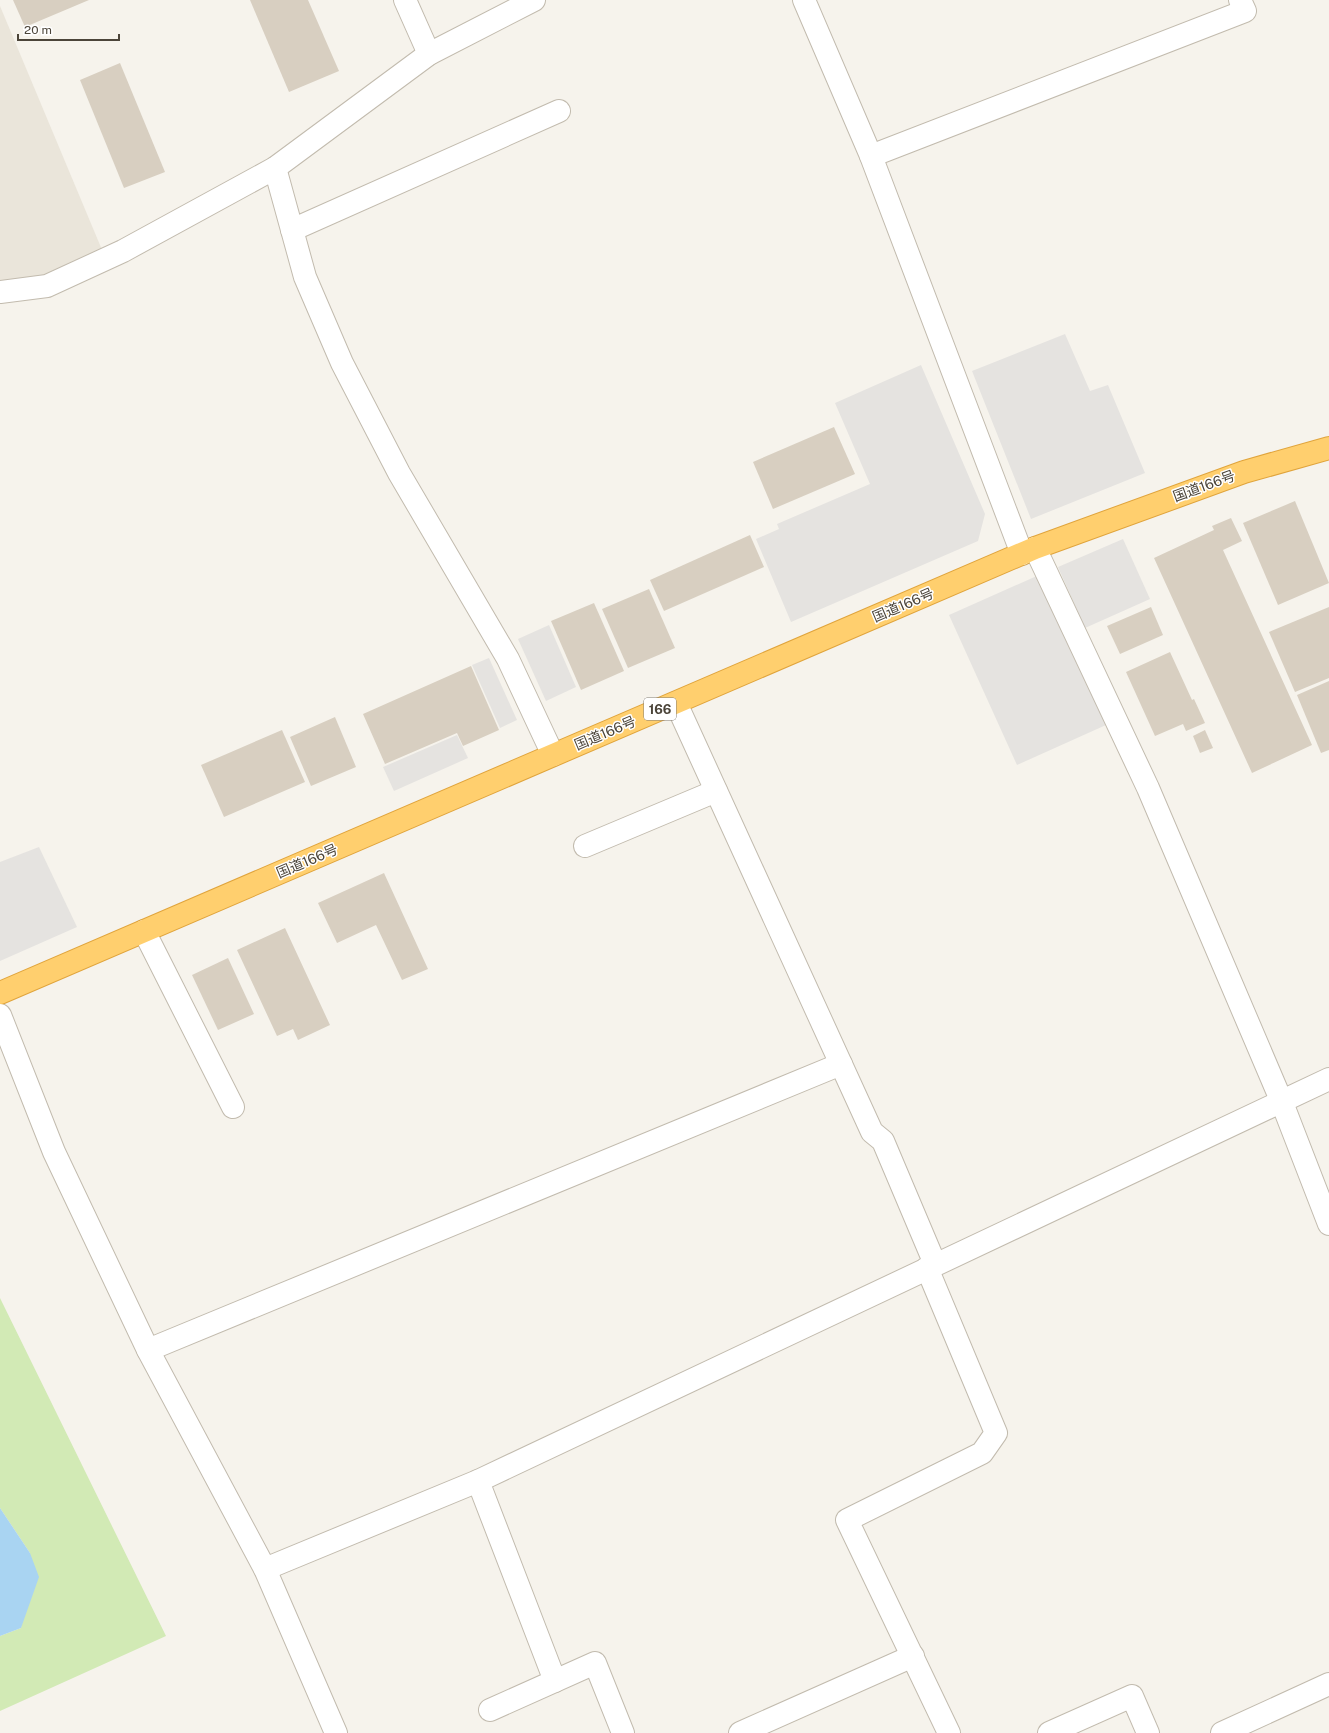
<svg xmlns="http://www.w3.org/2000/svg" width="1329" height="1733" font-family="'Public Sans','Noto Sans JP',sans-serif">
  <style>
    .residential { fill: #eae5da }
    .green { fill: #d2eab5 }
    .parking { fill: #e5e3e0 }
    .water { fill: #a9d4f2 }
    .building { fill: #d8cfc1 }
    .lines { fill: none; stroke-linecap: round; stroke-linejoin: round }
    .minor-casing { stroke: #c2bbae; stroke-width: 24 }
    .highway-casing { stroke: #e0a43c; stroke-width: 24 }
    .minor { stroke: #fff; stroke-width: 22 }
    .highway { stroke: #ffcf6e; stroke-width: 22 }
    .labels { text-anchor: middle; stroke-width: 3; stroke-linejoin: round; paint-order: stroke }
    .shield { fill: #fff; stroke: #817c74; stroke-width: 1 }
    .shield-label { font-size: 13px; font-weight: bold; fill: #4b4439 }
    .street-label { font-size: 14px; fill: #4b4439; stroke: #fff }
  </style>
  <rect width="100%" height="100%" fill="#f6f3ec"/>
  <path class="residential" d="M0 6 105 257 72 274 0 285Z"/>
  <path class="green" d="M0 1298 166 1636 0 1711V1636L21 1628 30 1553 0 1508Z"/>
  <g class="parking">
    <path d="M1065 334 1090 391 1108 385 1145 473 1031 519 972 371Z"/>
    <path d="M921 365 985 514 978 541 791 622 756 539 779 529 777 524 870 484 835 403Z"/>
    <path d="M1123 539 1150 599 1085 628 1058 567Z"/>
    <path d="M1039 575 1106 725 1017 765 949 615Z"/>
    <path d="M549 625 576 687 546 701 518 639Z"/>
    <path d="M489 658 517 720 500 728 472 665Z"/>
    <path d="M457 735 468 758 394 791 383 767Z"/>
    <path d="M39 847 77 927 0 961V862Z"/>
  </g>
  <path class="water" d="M0 1508 30 1553 39 1577 21 1628 0 1636Z"/>
  <g class="building">
    <path d="M13 0H89L25 27Z"/>
    <path d="M250 0H308L339 71 289 92Z"/>
    <path d="M120 63 165 172 124 188 80 80Z"/>
    <path d="M834 427 855 474 773 509 753 462Z"/>
    <path d="M1295 501 1329 583 1278 605 1243 523Z"/>
    <path d="M1231 518 1242 541 1223 550 1312 745 1252 773 1154 558 1214 530 1212 526Z"/>
    <path d="M750 535 764 567 664 611 650 580Z"/>
    <path d="M649 589 675 648 628 668 602 609Z"/>
    <path d="M594 603 624 671 581 690 551 621Z"/>
    <path d="M1151 607 1163 635 1120 654 1107 626Z"/>
    <path d="M1329 607V678L1295 692 1269 632Z"/>
    <path d="M1170 652 1192 700 1194 699 1205 723 1186 731 1183 724 1155 736 1126 672Z"/>
    <path d="M471 666 499 730 463 746 457 733 385 764 363 714Z"/>
    <path d="M1329 681V750L1321 753 1297 695Z"/>
    <path d="M335 717 356 767 311 786 290 737Z"/>
    <path d="M282 730 305 782 224 817 201 765Z"/>
    <path d="M1205 730 1213 748 1200 753 1193 736Z"/>
    <path d="M384 873 428 969 402 980 376 925 337 943 318 903Z"/>
    <path d="M285 928 330 1025 298 1040 293 1029 277 1036 237 950Z"/>
    <path d="M228 958 254 1014 218 1030 192 975Z"/>
  </g>
  <g class="lines">
    <g class="minor-casing">
      <g id="minor">
        <path d="M405 0 429 54"/>
        <path d="M804 0 871 156 1022 554"/>
        <path d="M871 156 1245 11 1240 0"/>
        <path d="M275 168 305 277 342 363 399 473 508 659 553 755"/>
        <path d="M292 230 559 111"/>
        <path d="M0 292 47 286 123 251 275 168 429 54 534 0"/>
        <path d="M1035 548 1148 788 1281 1100 1329 1224"/>
        <path d="M676 703 872 1132 883 1141 935 1264"/>
        <path d="M585 846 716 791"/>
        <path d="M144 931 233 1107"/>
        <path d="M0 1015 54 1152 148 1350 265 1569 336 1733"/>
        <path d="M927 1268 996 1433 982 1453 847 1520 949 1733"/>
        <path d="M148 1350 841 1064"/>
        <path d="M478 1481 555 1681"/>
        <path d="M265 1569 478 1481 1329 1079"/>
        <path d="M490 1710 595 1663 623 1733"/>
        <path d="M740 1733 913 1656"/>
        <path d="M1049 1733 1132 1696 1148 1733"/>
        <path d="M1222 1733 1329 1684"/>
      </g>
    </g>
    <g class="highway-casing">
      <path id="highway" d="M0 993 1035 548 1244 472 1329 448"/>
    </g>
    <use href="#minor" class="minor"/>
    <use href="#highway" class="highway"/>
  </g>
  <g class="labels">
    <rect class="shield" x="644" y="698" width="32" height="22" rx="3"/>
    <g class="shield-label">
      <text x="660" y="714">166</text>
    </g>
    <g class="street-label">
      <text transform="translate(1204 486) rotate(-20)" y="5">国道166号</text>
      <text transform="translate(903 605) rotate(-23)" y="5">国道166号</text>
      <text transform="translate(605 733) rotate(-23)" y="5">国道166号</text>
      <text transform="translate(307 861) rotate(-23)" y="5">国道166号</text>
    </g>
  </g>
  <path d="M18 34v6h101v-6" fill="none" stroke="#4b4439" stroke-width="2"/>
  <text x="24" y="34" font-size="12" fill="#4b4439" stroke="#ffffff" stroke-width="3" paint-order="stroke">20 m</text>
</svg>
